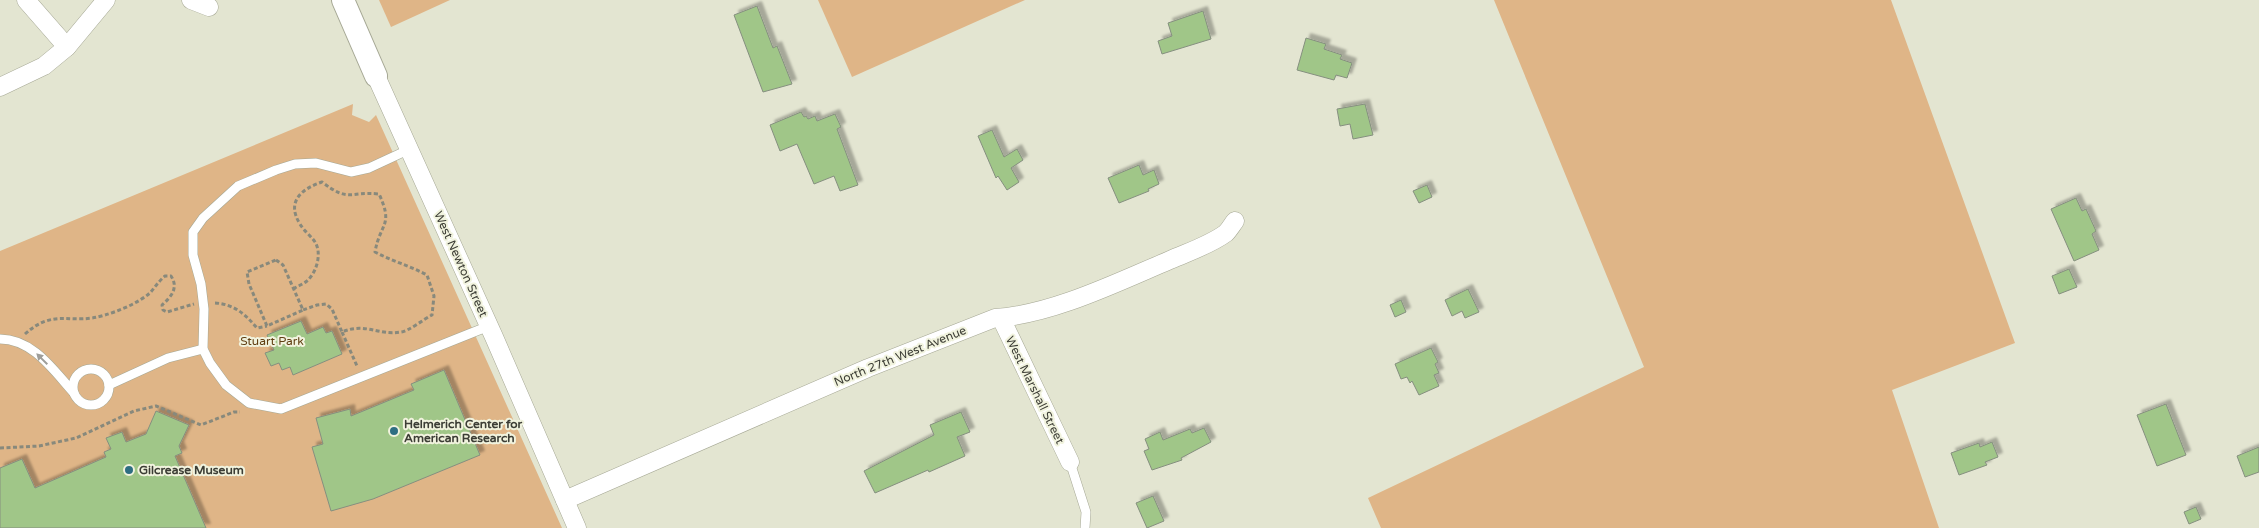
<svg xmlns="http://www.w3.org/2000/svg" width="2259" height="528" font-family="'Varela Round',sans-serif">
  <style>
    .green { fill: #dfb587 }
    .building { fill: #a0c688; stroke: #858f7f; filter: url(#shadow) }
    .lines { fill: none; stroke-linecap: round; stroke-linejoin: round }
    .service-casing { stroke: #a6a895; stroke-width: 10 }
    .minor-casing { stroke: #a6a895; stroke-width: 19 }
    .tertiary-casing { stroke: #a6a895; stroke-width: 24 }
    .path { stroke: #88897c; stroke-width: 3; stroke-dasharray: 4 2.5; stroke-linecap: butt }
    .service { stroke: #fff; stroke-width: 9 }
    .minor { stroke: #fff; stroke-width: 18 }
    .tertiary { stroke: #fff; stroke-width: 22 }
    .oneway { fill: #9e9e9a }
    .poi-dot { fill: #2e6e82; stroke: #f1f3de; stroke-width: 2 }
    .labels { text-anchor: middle; stroke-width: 4; stroke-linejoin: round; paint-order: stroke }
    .street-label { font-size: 12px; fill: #3c3d35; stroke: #f1f3de }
    .park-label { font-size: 12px; fill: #603e12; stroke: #f1f3de }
    .poi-label { font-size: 12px; font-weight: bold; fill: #3c3d35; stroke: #f1f3de; text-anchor: start }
  </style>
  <defs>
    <filter id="shadow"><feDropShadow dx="4.5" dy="-4.5" stdDeviation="1" flood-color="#0004"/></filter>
  </defs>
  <rect width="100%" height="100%" fill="#e3e5d1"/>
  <g class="green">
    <path d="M379 0H450L391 27Z"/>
    <path d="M818 0H1025L852 77Z"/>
    <path d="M1494 0H1891L2015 343 1892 390 1939 528H1381L1368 498 1644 367Z"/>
    <path d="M353 104 352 115 369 122 376 115 562 528H0V251Z"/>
  </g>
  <g class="building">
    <path d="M757 6 773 48 777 46 792 84 763 92 734 15Z"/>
    <path d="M1203 11 1211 39 1162 54 1158 41 1172 36 1168 23Z"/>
    <path d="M1306 38 1326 44 1324 49 1342 55 1340 59 1352 63 1347 78 1336 75 1334 80 1297 70Z"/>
    <path d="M1365 104 1373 135 1353 139 1350 124 1340 126 1337 109Z"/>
    <path d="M801 112 804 117 806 116 808 119 815 116 817 121 835 114 841 127 837 129 858 185 840 191 834 176 814 184 797 144 780 151 770 125Z"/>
    <path d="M992 130 1004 157 1017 149 1023 160 1011 168 1019 182 1007 190 998 176 996 178 978 136Z"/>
    <path d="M1139 165 1143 175 1154 170 1159 184 1148 189 1149 191 1119 203 1108 178Z"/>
    <path d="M1427 185 1432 197 1419 203 1413 191Z"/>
    <path d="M2076 198 2082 211 2086 209 2096 231 2092 234 2099 250 2074 261 2051 209Z"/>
    <path d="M2069 269 2077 287 2059 294 2052 276Z"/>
    <path d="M1468 289 1479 312 1465 318 1462 311 1452 316 1445 300Z"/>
    <path d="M1401 300 1406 312 1395 317 1390 305Z"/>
    <path d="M301 321 307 334 323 327 326 333 332 331 342 354 293 375 290 367 282 370 279 363 271 366 265 353 274 350 267 335Z"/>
    <path d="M1431 348 1438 362 1435 364 1439 373 1434 375 1439 386 1419 395 1412 381 1410 383 1407 377 1401 379 1395 364Z"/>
    <path d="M444 370 480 455 373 499 331 511 312 447 323 444 316 418 350 409 351 416 414 390 411 384Z"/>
    <path d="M2166 404 2186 455 2157 466 2137 415Z"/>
    <path d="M156 411 189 425 179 446 182 453 175 456 206 528H0V468L22 459 35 488 106 457 104 452 111 449 106 438 122 432 126 442 146 434Z"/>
    <path d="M961 412 970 432 957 437 965 456 929 472 928 470 875 493 864 471 934 435 930 425Z"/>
    <path d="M1204 428 1211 442 1181 458 1182 460 1152 470 1144 451 1149 449 1145 439 1160 432 1163 440 1190 429 1192 433Z"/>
    <path d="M1992 442 1998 457 1985 462 1987 465 1959 475 1951 453 1979 443 1980 447Z"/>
    <path d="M2259 447V472L2245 477 2237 456Z"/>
    <path d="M1153 496 1164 521 1147 528 1136 503Z"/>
    <path d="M2196 507 2201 519 2189 524 2184 512Z"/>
  </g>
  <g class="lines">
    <g class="service-casing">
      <g id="service">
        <path d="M410 149 369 168 351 172 316 163 295 164 276 170 238 186 203 218 193 232V255L201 284 204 309 203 349 210 363 226 385 249 403 281 409 489 326"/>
        <path d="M0 339C33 339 54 371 74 393"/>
        <circle cx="91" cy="387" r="18"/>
        <path d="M109 385 168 358 203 349"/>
        <path d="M1070 462 1086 512 1085 528"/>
      </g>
    </g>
    <g class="minor-casing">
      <g id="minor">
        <path d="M26 0 67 47"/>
        <path d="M191 0 209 7"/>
        <path d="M376 76 494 337 577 528"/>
        <path d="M0 87 44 66 67 47 106 0"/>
        <path d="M1001 318 1070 462"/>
        <path d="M565 500 868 368 995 318C1051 315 1118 282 1170 260 1188 252 1210 245 1226 233 1229 230 1232 225 1235 221"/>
      </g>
    </g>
    <g class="tertiary-casing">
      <path id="tertiary" d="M343 0 376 76"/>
    </g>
    <g class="path">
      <path d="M276 260 283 265 303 310 267 326 249 284 247 272Z"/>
      <path d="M293 289C298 286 303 284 307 281 317 272 322 253 315 242 311 236 304 231 300 224 286 202 301 189 322 182 349 203 350 191 379 194 394 226 380 223 375 252 392 261 410 266 427 275L434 296 432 315C424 319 409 331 401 332 378 336 366 322 342 332L332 309 326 304 317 305 303 310"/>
      <path d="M215 303C234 304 245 314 257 328L267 326"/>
      <path d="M342 332 357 366"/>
      <path d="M25 334C55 307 71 326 105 315 119 311 138 303 150 293 155 287 159 281 165 276H171C179 288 171 297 162 305L163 310 167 312 194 304"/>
      <path d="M0 448 39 446 76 438 134 411 156 406 201 425 234 412H240"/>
    </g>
    <use href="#service" class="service"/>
    <use href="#minor" class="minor"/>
    <use href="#tertiary" class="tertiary"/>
  </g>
  <defs><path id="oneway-solid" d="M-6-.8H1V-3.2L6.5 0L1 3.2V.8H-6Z" transform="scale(1.25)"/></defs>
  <use class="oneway" href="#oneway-solid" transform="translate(42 359) rotate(-135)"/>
  <g class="poi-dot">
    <circle cx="394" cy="431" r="5"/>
    <circle cx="129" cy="470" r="5"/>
  </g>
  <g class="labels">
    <g class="street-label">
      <text transform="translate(461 264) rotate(66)" y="4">West Newton Street</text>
      <text transform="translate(900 356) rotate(-22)" y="4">North 27th West Avenue</text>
      <text transform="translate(1035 390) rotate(64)" y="4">West Marshall Street</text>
    </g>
    <g class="park-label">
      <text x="272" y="345">Stuart Park</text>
    </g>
    <g class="poi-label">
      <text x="404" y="428">Helmerich Center for<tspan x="404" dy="14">American Research</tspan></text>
      <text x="139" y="474">Gilcrease Museum</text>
    </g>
  </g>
</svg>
